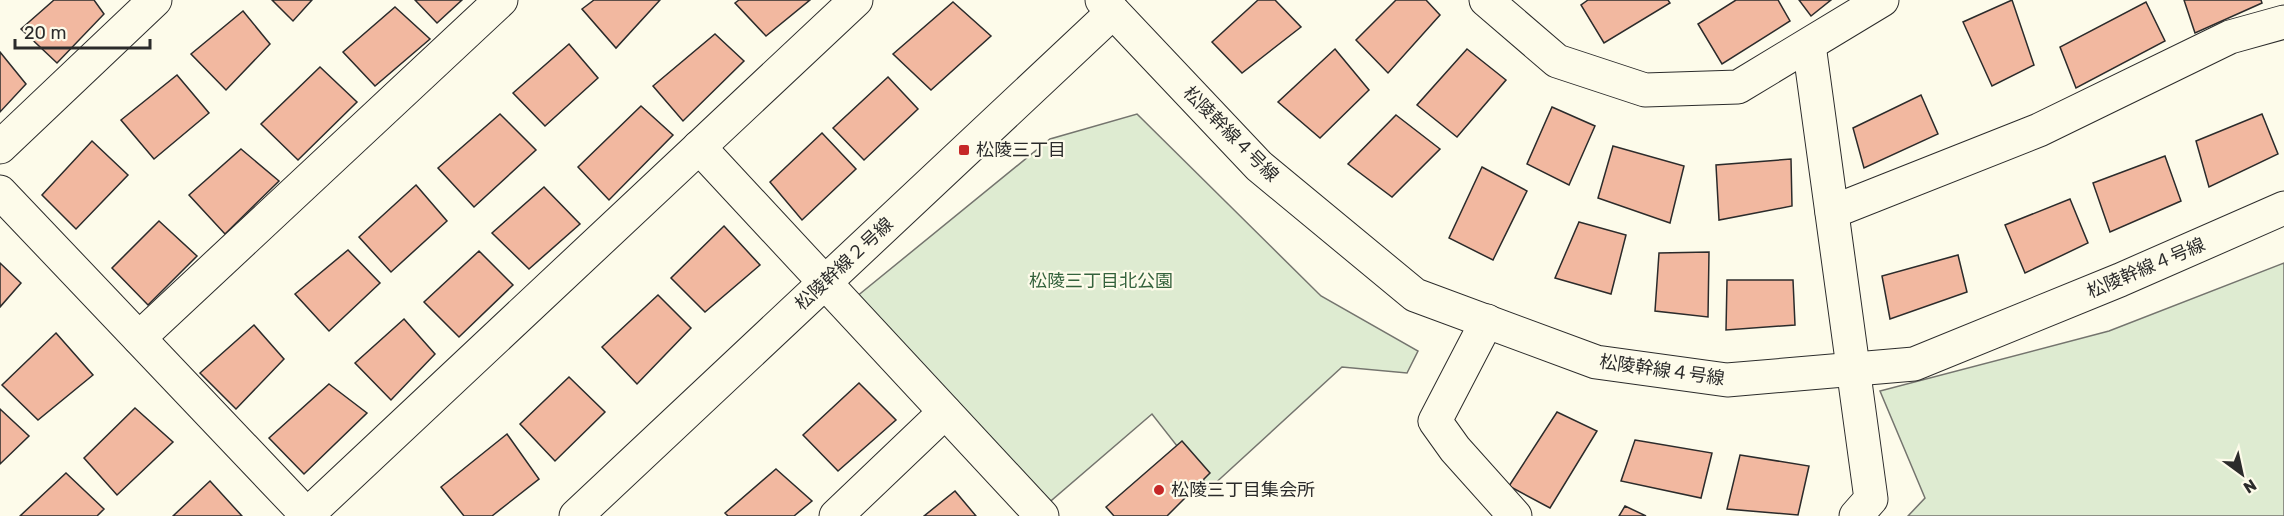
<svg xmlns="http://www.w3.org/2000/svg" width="2284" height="516" font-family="Rubik,'Noto Sans JP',sans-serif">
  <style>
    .green { fill: #deebd1; stroke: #74746e; stroke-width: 1.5 }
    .building { fill: #f2b8a0; stroke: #2b2b2b; stroke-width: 1.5 }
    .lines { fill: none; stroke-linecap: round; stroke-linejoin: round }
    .minor-casing { stroke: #2b2b2b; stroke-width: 35 }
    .tertiary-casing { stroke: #2b2b2b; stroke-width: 35 }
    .minor { stroke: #fdfbea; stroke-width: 33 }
    .tertiary { stroke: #fdfbea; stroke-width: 33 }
    .poi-dot { fill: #c62828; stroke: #fdfbea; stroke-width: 2 }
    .labels { text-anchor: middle; stroke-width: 4.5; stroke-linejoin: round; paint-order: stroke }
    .street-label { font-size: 18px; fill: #2b2b2b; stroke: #fdfbea }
    .poi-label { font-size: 18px; fill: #2b2b2b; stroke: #fdfbea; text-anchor: start }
    .park-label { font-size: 18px; fill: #34623c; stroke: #fdfbea }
  </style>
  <rect width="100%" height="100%" fill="#fdfbea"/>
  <g class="green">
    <path d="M1137 114 1321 296 1418 351 1407 373 1342 367 1210 488 1152 414 1038 512 845 306 1050 139Z"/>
    <path d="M2284 263V516H1908L1925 498 1880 391 2109 331Z"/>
  </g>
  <g class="building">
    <path d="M54 0H94L104 14 57 63 21 29Z"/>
    <path d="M272 0H312L293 21Z"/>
    <path d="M415 0H462L437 23Z"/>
    <path d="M594 0H660L616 48 582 9Z"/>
    <path d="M739 0H810L766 36 735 3Z"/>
    <path d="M1258 0H1275L1301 27 1242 73 1212 42Z"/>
    <path d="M1396 0H1426L1440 15 1388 73 1356 40Z"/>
    <path d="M1588 0H1668L1670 3 1604 43 1581 5Z"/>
    <path d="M1736 0H1778L1790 21 1722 64 1698 24Z"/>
    <path d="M1799 0H1831L1811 16Z"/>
    <path d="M2012 0 2034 65 1992 86 1963 22Z"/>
    <path d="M2184 0H2261L2262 3 2195 33Z"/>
    <path d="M953 2 991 36 931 90 893 54Z"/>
    <path d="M2146 2 2165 41 2076 88 2060 47Z"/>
    <path d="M395 7 430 39 375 86 343 52Z"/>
    <path d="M243 11 270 44 226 90 191 54Z"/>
    <path d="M715 34 744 61 683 121 653 86Z"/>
    <path d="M569 44 598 78 545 126 513 93Z"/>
    <path d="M1335 49 1369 90 1320 138 1278 102Z"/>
    <path d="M1467 49 1506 80 1457 137 1417 105Z"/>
    <path d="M0 52 26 84 0 112Z"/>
    <path d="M320 67 357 102 298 160 261 124Z"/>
    <path d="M177 75 209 113 154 159 121 120Z"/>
    <path d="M888 77 918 109 864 160 833 128Z"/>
    <path d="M1921 95 1938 134 1864 168 1853 128Z"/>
    <path d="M641 106 673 135 609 200 578 167Z"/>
    <path d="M1552 107 1595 126 1569 185 1527 164Z"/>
    <path d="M500 114 536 150 474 207 438 168Z"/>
    <path d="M2262 114 2278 154 2209 187 2196 141Z"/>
    <path d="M1396 115 1440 149 1392 197 1348 164Z"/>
    <path d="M822 133 856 169 802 220 770 182Z"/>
    <path d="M92 141 128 175 76 229 42 195Z"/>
    <path d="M1613 146 1684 166 1670 223 1598 198Z"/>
    <path d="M241 149 279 181 225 234 189 195Z"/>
    <path d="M2165 156 2181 201 2110 232 2093 183Z"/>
    <path d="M1791 159 1792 206 1719 220 1716 165Z"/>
    <path d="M1482 167 1527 191 1493 260 1449 238Z"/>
    <path d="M416 185 447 221 391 272 359 237Z"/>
    <path d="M544 187 580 224 529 269 492 233Z"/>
    <path d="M2070 199 2088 243 2025 273 2005 225Z"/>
    <path d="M159 221 197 256 148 305 112 268Z"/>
    <path d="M1579 222 1626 235 1611 294 1555 278Z"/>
    <path d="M724 226 760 265 705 312 671 278Z"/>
    <path d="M348 250 380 283 329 331 295 294Z"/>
    <path d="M479 251 513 285 459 337 424 302Z"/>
    <path d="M1709 252 1708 317 1655 311 1659 253Z"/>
    <path d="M1958 255 1967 292 1890 319 1882 276Z"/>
    <path d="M0 263 21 283 0 307Z"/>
    <path d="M1727 280H1793L1795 325 1726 330Z"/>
    <path d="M658 295 691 328 637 384 602 347Z"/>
    <path d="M404 319 435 354 391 400 355 363Z"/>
    <path d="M254 325 284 359 236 409 200 373Z"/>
    <path d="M56 333 93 375 38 420 2 385Z"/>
    <path d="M569 377 605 412 555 461 520 424Z"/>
    <path d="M859 383 896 420 838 471 803 435Z"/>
    <path d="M329 384 367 413 304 474 269 438Z"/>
    <path d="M135 408 173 442 117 495 84 458Z"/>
    <path d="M0 409 29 436 0 464Z"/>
    <path d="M1557 412 1597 431 1550 508 1509 486Z"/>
    <path d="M507 434 539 479 492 516H464L441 487Z"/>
    <path d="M1635 440 1712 453 1701 498 1621 481Z"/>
    <path d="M1182 441 1210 473 1167 516H1114L1106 507Z"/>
    <path d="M1740 455 1809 466 1798 515 1727 509Z"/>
    <path d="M776 469 812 501 794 516H728L725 513Z"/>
    <path d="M66 473 104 509 97 516H20Z"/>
    <path d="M210 481 242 516H173Z"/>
    <path d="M955 491 976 516H924Z"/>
    <path d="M1625 506 1646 516H1619Z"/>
  </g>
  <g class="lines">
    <g class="minor-casing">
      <g id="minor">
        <path d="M1486 0 1557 61 1645 90 1738 87 1882 0"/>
        <path d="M1809 45 1871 499 1856 516"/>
        <path d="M0 147 155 0"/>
        <path d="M699 147 1042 516"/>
        <path d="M0 192 307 515"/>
        <path d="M1832 212 2039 130 2230 37 2284 22"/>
        <path d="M1487 321 1435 421 1455 449 1515 516"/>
        <path d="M139 338 501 0"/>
        <path d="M306 516 856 0"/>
        <path d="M836 516 945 412"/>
      </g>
    </g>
    <g class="tertiary-casing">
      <g id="tertiary">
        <path d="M1102 0 1259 166 1415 295 1596 362 1727 380 1914 364 2120 280 2284 208"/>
        <path d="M576 516 1113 12"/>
      </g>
    </g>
    <use href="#minor" class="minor"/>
    <use href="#tertiary" class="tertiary"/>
  </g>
  <g class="poi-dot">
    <rect x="958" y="144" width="12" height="12" rx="3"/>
    <circle cx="1159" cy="490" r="6"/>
  </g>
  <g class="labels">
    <g class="street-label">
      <text transform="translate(1231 134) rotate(45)" y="6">松陵幹線４号線</text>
      <text transform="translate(844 264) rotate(-43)" y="6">松陵幹線２号線</text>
      <text transform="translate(2146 268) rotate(-23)" y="6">松陵幹線４号線</text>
      <text transform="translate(1662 370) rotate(8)" y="6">松陵幹線４号線</text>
    </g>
    <g class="poi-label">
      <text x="976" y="156">松陵三丁目</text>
      <text x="1171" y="496">松陵三丁目集会所</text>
    </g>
    <g class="park-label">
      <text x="1101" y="287">松陵三丁目北公園</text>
    </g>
  </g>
  <g transform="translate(2242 474) rotate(147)" stroke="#fdfbea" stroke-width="4.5" paint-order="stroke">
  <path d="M0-4.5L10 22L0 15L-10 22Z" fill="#2b2b2b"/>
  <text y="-9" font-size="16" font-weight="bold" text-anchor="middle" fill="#2b2b2b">N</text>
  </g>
  <path d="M15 39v9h135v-9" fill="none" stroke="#2b2b2b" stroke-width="3"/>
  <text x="24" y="39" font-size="18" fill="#2b2b2b" stroke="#fdfbea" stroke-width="4.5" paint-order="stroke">20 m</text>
</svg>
